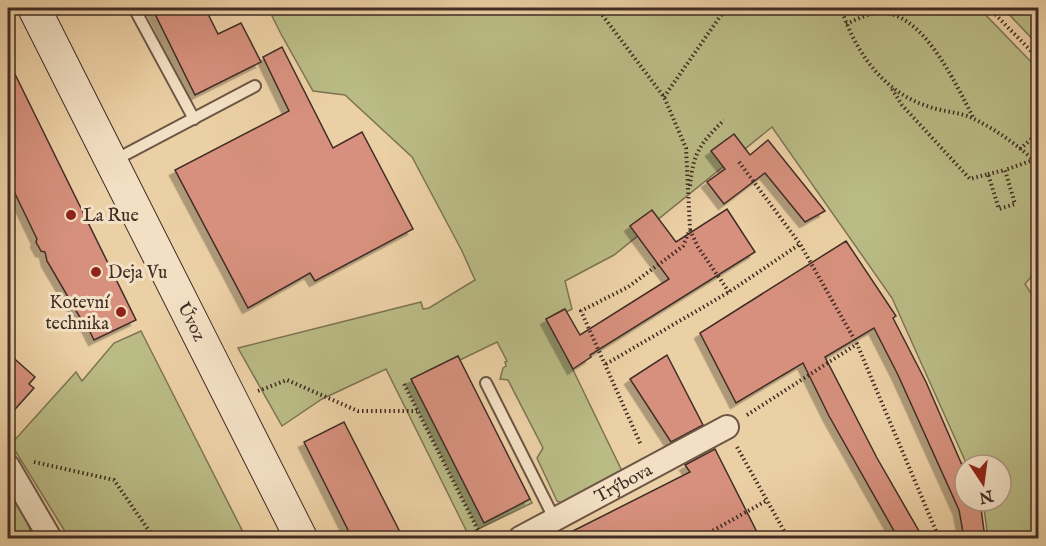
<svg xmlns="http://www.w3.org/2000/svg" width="1046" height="546" font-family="'IM FELL English',serif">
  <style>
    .green { fill: #babb85; stroke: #7e7455; stroke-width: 1.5 }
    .building { fill: #d6907d; stroke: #412d25; stroke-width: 1.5; filter: url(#shadow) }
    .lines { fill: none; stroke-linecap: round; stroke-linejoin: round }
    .service-casing { stroke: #6c5645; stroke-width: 14 }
    .minor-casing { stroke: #6c5645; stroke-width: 26 }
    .secondary-casing { stroke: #412d25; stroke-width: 34 }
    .path { stroke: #412d25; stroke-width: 4; stroke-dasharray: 1.5 3; stroke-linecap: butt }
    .service { stroke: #f3e0c4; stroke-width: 10 }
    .minor { stroke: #f3e0c4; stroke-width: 22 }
    .secondary { stroke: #f3e0c4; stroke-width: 32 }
    .poi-dot { fill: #8f2418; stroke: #f3e0c4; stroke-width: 2 }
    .labels { text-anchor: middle; stroke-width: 6; stroke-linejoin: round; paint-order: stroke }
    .poi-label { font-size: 18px; fill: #412d25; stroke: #f3e0c4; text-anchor: start }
    .street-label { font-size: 18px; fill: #412d25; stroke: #f3e0c4 }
  </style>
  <defs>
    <filter id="shadow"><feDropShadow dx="-5.5" dy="5.5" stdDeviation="0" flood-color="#0004"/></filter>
  </defs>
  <rect width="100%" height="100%" fill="#ecd0a5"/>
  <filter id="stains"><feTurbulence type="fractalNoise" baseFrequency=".00333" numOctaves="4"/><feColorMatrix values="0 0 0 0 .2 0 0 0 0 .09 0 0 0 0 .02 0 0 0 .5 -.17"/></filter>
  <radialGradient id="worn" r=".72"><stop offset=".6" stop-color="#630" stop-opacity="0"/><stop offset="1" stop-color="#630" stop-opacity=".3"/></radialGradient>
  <g class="green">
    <path d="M268 8H979L1038 69V255L1030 278 1025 284 1038 304V538H988L983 501H1001V465H967L892 298 772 127 614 255 565 281 572 309 566 312 564 309 546 319 561 345 622 471 563 504 557 501 537 458 543 448 508 380 500 379 503 368 506 366 505 362 507 361 497 342 460 360 458 356 412 379 485 522 530 499 532 503 468 534 386 369 322 399 282 426 238 348 421 302 423 309 429 308 475 280 462 251 412 157 345 95 313 91 281 34Z"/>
    <path d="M1003 8H1038V45Z"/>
    <path d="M141 331 246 538H69L11 444 76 372 82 381 114 343Z"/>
    <path d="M8 488 24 514 33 538H8Z"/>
  </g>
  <g class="building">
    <path d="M152 8H205L218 34 241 23 261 62 195 95Z"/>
    <path d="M282 47 333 148 362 132 413 229 315 281 310 273 248 308 175 170 289 111 263 57Z"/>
    <path d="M8 60 136 320 94 340 87 326H85L47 261 45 252 41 251 36 242 37 239 8 179Z"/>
    <path d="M734 134 750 155 768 140 825 211 805 222 765 173 724 204 707 182 725 169 711 151Z"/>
    <path d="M727 209 755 252 590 355 591 357 573 369 546 319 565 309 580 335 669 279 630 226 652 210 676 242Z"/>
    <path d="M846 241 896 316 893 318 926 382 965 472V501H980L985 538H964L959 510 898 375 874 328 825 357 877 458 923 538H898L829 416 803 363 736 403 700 333Z"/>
    <path d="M8 353 35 377 29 384 34 388 8 417Z"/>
    <path d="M667 355 703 425 671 442 630 379Z"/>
    <path d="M458 356 530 499 484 523 411 379Z"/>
    <path d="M344 422 403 538H352L304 442Z"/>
    <path d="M715 449 760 538H559L690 472 685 465Z"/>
  </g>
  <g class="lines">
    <g class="service-casing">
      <g id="service">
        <path d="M134 8 194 119"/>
        <path d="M113 161 255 86"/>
        <path d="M486 383 555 520"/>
      </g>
    </g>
    <g class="minor-casing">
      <g id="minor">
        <path d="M8 466 50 538"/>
        <path id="s1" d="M520 538 727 427"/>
      </g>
    </g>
    <g class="secondary-casing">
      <g id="secondary">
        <path id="s2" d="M34 8 301 538"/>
      </g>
    </g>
    <g class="path">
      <path d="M597 8 664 97 686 148 690 229 683 246 670 256 628 287 581 311 641 445"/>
      <path d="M841 8C855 51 883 93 930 107 944 112 961 112 974 119 997 130 1020 147 1038 164"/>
      <path d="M989 8 1038 58"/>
      <path d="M846 24C856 20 866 14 877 13 922 8 956 85 973 117"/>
      <path d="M892 89 902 105 970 179 988 174 999 209 1015 204 1005 170 1033 160"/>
      <path d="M664 97 726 8"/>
      <path d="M1020 149 1038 133"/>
      <path d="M739 162 800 244"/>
      <path d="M988 174 1005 170"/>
      <path d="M690 186C693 152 701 143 724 120"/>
      <path d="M690 230 698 247 729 292"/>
      <path d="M606 364 729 292 800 244 857 344 939 538"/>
      <path d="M404 384 482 538"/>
      <path d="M258 391 287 380 358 411H417"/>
      <path d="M747 415 857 344"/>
      <path d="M737 447 788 538"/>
      <path d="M34 462 114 480 154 538"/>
      <path d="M705 535 766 501"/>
    </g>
    <use href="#service" class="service"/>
    <use href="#minor" class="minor"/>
    <use href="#secondary" class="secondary"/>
  </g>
  <g class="poi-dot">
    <circle cx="71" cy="215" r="6"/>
    <circle cx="96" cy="272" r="6"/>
    <circle cx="121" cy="312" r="6"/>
  </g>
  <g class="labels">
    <g class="poi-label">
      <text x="83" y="221">La Rue</text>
      <text x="108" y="278">Deja Vu</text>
      <text x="109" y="308" text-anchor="end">Kotevní<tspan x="109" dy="21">technika</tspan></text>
    </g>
    <g class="street-label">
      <text dy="6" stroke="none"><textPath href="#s2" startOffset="351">Úvoz</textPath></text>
      <text dy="6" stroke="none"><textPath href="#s1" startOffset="117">Trýbova</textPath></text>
    </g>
  </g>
  <rect width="1046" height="546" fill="none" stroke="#ecd0a5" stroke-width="30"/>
  <rect x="9" y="9" width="1028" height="528" fill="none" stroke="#412d25" stroke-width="3"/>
  <rect x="15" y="15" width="1016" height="516" fill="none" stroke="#412d25" stroke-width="1.5"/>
  <g transform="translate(983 483) rotate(167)"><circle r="28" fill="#f3e0c4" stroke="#ac9884" stroke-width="1.5"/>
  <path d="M0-4.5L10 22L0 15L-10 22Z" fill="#8f2418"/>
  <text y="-9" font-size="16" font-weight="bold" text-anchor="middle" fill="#412d25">N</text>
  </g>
  <rect width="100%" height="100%" filter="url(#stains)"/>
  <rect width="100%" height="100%" fill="url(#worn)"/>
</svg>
